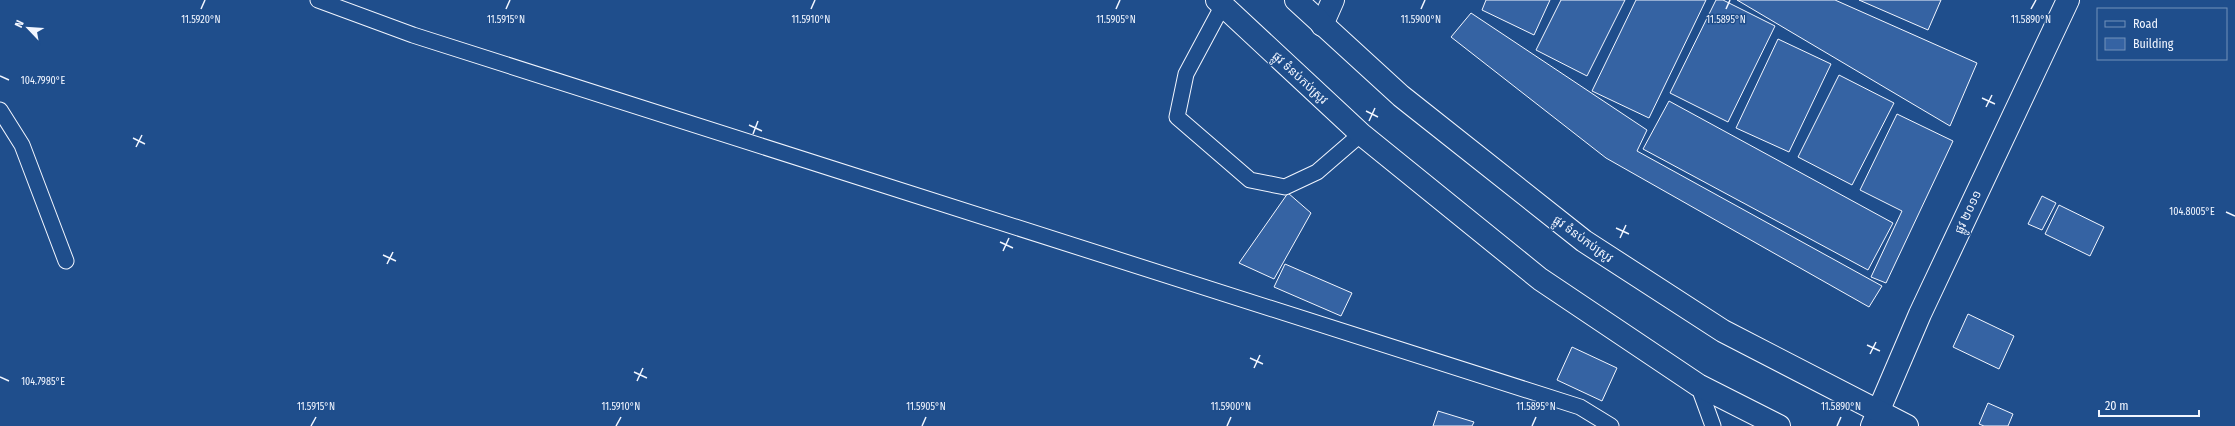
<svg xmlns="http://www.w3.org/2000/svg" width="2235" height="426" font-family="'Fira Sans Condensed','Noto Sans Khmer',sans-serif">
  <style>
    .building { fill: #3563a3; stroke: #f2f6ff }
    .lines { fill: none; stroke-linecap: round; stroke-linejoin: round }
    .service-casing { stroke: #f2f6ff; stroke-width: 17 }
    .minor-casing { stroke: #f2f6ff; stroke-width: 24 }
    .secondary-casing { stroke: #f2f6ff; stroke-width: 24 }
    .primary-casing { stroke: #f2f6ff; stroke-width: 24 }
    .service { stroke: #1f4e8c; stroke-width: 15 }
    .minor { stroke: #1f4e8c; stroke-width: 22 }
    .secondary { stroke: #1f4e8c; stroke-width: 22 }
    .primary { stroke: #1f4e8c; stroke-width: 22 }
    .ticks { fill: none; stroke: #f2f6ff; stroke-width: 1.5 }
    .labels { text-anchor: middle; stroke-width: 3; stroke-linejoin: round; paint-order: stroke }
    .street-label { font-size: 12px; fill: #f2f6ff; stroke: #1f4e8c }
    .ticks-label { font-size: 10px; text-anchor: middle; fill: #f2f6ff; stroke: #1f4e8c; stroke-width: 3; stroke-linejoin: round; paint-order: stroke }
  </style>
  <rect width="100%" height="100%" fill="#1f4e8c"/>
  <g class="building">
    <path d="M1486 0H1550L1534 35 1482 10Z"/>
    <path d="M1561 0H1625L1587 76 1536 50Z"/>
    <path d="M1636 0H1706L1649 118 1592 91Z"/>
    <path d="M1716 0H1723L1775 26 1728 122 1670 93Z"/>
    <path d="M1737 0H1835L1977 63 1950 126Z"/>
    <path d="M1859 0H1941L1928 30Z"/>
    <path d="M1471 13 1647 130 1637 151 1882 286 1869 307 1606 158 1451 37Z"/>
    <path d="M1778 39 1831 64 1789 152 1736 128Z"/>
    <path d="M1839 75 1894 103 1852 185 1798 157Z"/>
    <path d="M1669 101 1893 223 1868 270 1643 149Z"/>
    <path d="M1897 114 1953 141 1886 283 1871 277 1902 211 1860 190Z"/>
    <path d="M1288 193 1311 213 1274 279 1239 263Z"/>
    <path d="M2042 196 2056 203 2042 230 2028 224Z"/>
    <path d="M2059 205 2104 227 2090 256 2045 234Z"/>
    <path d="M1285 264 1352 293 1341 316 1274 287Z"/>
    <path d="M1968 314 2014 336 1999 369 1953 347Z"/>
    <path d="M1572 347 1617 368 1602 401 1557 380Z"/>
    <path d="M1988 403 2013 414 2008 426H1984L1979 424Z"/>
    <path d="M1438 411 1474 422 1472 426H1433Z"/>
  </g>
  <g class="lines">
    <g class="service-casing">
      <g id="service">
        <path d="M318 0 413 35 1580 407 1611 426"/>
        <path d="M1223 5 1186 74 1177 117 1250 180 1285 187 1317 172 1361 134"/>
        <path d="M0 110 22 145 66 261"/>
        <path d="M1698 385 1713 426"/>
      </g>
    </g>
    <g class="minor-casing">
      <path id="minor" d="M1322 25 1333 0"/>
    </g>
    <g class="secondary-casing">
      <path id="secondary" d="M1872 426 1920 314 2068 0"/>
    </g>
    <g class="primary-casing">
      <g id="primary">
        <path d="M1217 0 1361 134 1540 279 1698 385 1779 426"/>
        <path d="M1296 0 1401 96 1584 241 1723 331 1907 426"/>
      </g>
    </g>
    <use href="#service" class="service"/>
    <use href="#minor" class="minor"/>
    <use href="#secondary" class="secondary"/>
    <use href="#primary" class="primary"/>
  </g>
  <path class="ticks" d="M201 9 205 0M506 9 510 0M811 9 815 0M1116 9 1120 0M1421 9 1425 0M1726 9 1730 0M2031 9 2036 0M0 76 9 80M1982 98 1995 104M1986 107 1992 95M1366 111 1378 117M1369 121 1375 108M749 125 762 131M753 134 758 121M133 138 145 144M136 147 142 135M2226 212 2235 216M1616 228 1629 234M1620 238 1626 225M1000 242 1013 248M1003 251 1009 238M383 255 396 261M387 264 393 252M1867 345 1880 351M1870 354 1876 342M1250 358 1263 364M1254 368 1260 355M634 372 647 378M0 377 9 381M637 381 643 368M311 426 316 417M616 426 621 417M922 426 926 417M1227 426 1231 417M1532 426 1536 417M1837 426 1841 417"/>
  <g class="labels">
    <g class="street-label">
      <text transform="translate(1300 78) rotate(43)" y="4">ផ្លូវ ទំនប់កប់ស្រូវ</text>
      <text transform="translate(1968 212) rotate(-65)" y="4">ផ្លូវ ២០១១</text>
      <text transform="translate(1583 239) rotate(36)" y="4">ផ្លូវ ទំនប់កប់ស្រូវ</text>
    </g>
  </g>
  <g class="ticks-label">
    <text x="201" y="23">11.5920°N</text>
    <text x="506" y="23">11.5915°N</text>
    <text x="811" y="23">11.5910°N</text>
    <text x="1116" y="23">11.5905°N</text>
    <text x="1421" y="23">11.5900°N</text>
    <text x="1726" y="23">11.5895°N</text>
    <text x="2031" y="23">11.5890°N</text>
    <text x="43" y="84">104.7990°E</text>
    <text x="2192" y="215">104.8005°E</text>
    <text x="43" y="385">104.7985°E</text>
    <text x="316" y="410">11.5915°N</text>
    <text x="621" y="410">11.5910°N</text>
    <text x="926" y="410">11.5905°N</text>
    <text x="1231" y="410">11.5900°N</text>
    <text x="1536" y="410">11.5895°N</text>
    <text x="1841" y="410">11.5890°N</text>
  </g>
  <rect x="2097" y="8" width="130" height="52" fill="#1f4e8c" stroke="#7391ba"/>
  <rect x="2105" y="21" width="20" height="6" fill="#1f4e8c" stroke="#7391ba"/>
  <text x="2133" y="28" font-size="12" fill="#f2f6ff">Road</text>
  <rect x="2105" y="38" width="20" height="12" fill="#3563a3" stroke="#7391ba"/>
  <text x="2133" y="48" font-size="12" fill="#f2f6ff">Building</text>
  <g transform="translate(28 28) rotate(295)" stroke="#1f4e8c" stroke-width="3" paint-order="stroke">
  <path d="M0-3L7 15L0 10L-7 15Z" fill="#f2f6ff"/>
  <text y="-6" font-size="11" font-weight="bold" text-anchor="middle" fill="#f2f6ff">N</text>
  </g>
  <path d="M2099 410v6h100v-6" fill="none" stroke="#f2f6ff" stroke-width="2"/>
  <text x="2105" y="410" font-size="12" fill="#f2f6ff" stroke="#1f4e8c" stroke-width="3" paint-order="stroke">20 m</text>
</svg>
